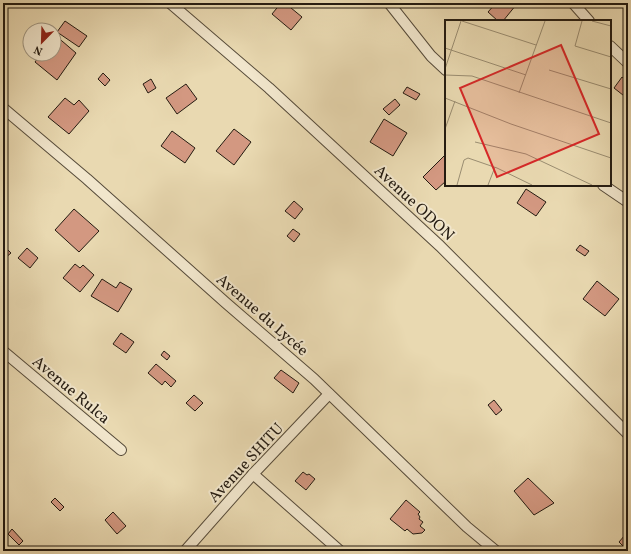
<svg xmlns="http://www.w3.org/2000/svg" width="631" height="554" font-family="Vollkorn,serif">
  <style>
    .building { fill: #d39881; stroke: #241b11 }
    .lines { fill: none; stroke-linecap: round; stroke-linejoin: round }
    .street-casing { stroke: #554a39; stroke-width: 12 }
    .street { stroke: #f1e6cc; stroke-width: 10 }
    .labels { text-anchor: middle; stroke-width: 4; stroke-linejoin: round; paint-order: stroke }
    .street-label { font-size: 16px; fill: #241b11; stroke: #f1e6cc }
    .inset-road { fill: none; stroke: #9a8d71; stroke-width: 1 }
    .view { fill: #d62828; fill-opacity: 0.15; stroke: #d62828; stroke-width: 2 }
    .inset-edge { fill: none; stroke: #241b11; stroke-width: 2 }
  </style>
  <rect width="100%" height="100%" fill="#e9d9b1"/>
  <filter id="stains"><feTurbulence type="fractalNoise" baseFrequency=".005" numOctaves="4"/><feColorMatrix values="0 0 0 0 .2 0 0 0 0 .09 0 0 0 0 .02 0 0 0 .5 -.17"/></filter>
  <radialGradient id="worn" r=".72"><stop offset=".6" stop-color="#630" stop-opacity="0"/><stop offset="1" stop-color="#630" stop-opacity=".3"/></radialGradient>
  <g class="building">
    <path d="M281 3H285L302 17 291 30 272 14Z"/>
    <path d="M496 3H514L516 5 503 21H498L488 12Z"/>
    <path d="M65 21 87 36 79 47 57 32Z"/>
    <path d="M55 35 76 53 57 80 35 62 41 54H54V36Z"/>
    <path d="M103 73 110 80 105 86 98 79Z"/>
    <path d="M622 77 628 82V99L614 88Z"/>
    <path d="M151 79 156 88 148 93 143 84Z"/>
    <path d="M186 84 197 99 177 114 166 98Z"/>
    <path d="M407 87 420 94 416 100 403 93Z"/>
    <path d="M65 98 74 105 79 100 89 111 69 134 48 117Z"/>
    <path d="M395 99 400 105 389 115 383 109Z"/>
    <path d="M384 119 407 133 393 156 370 142Z"/>
    <path d="M234 129 251 142 234 165 216 151Z"/>
    <path d="M172 131 195 148 185 163 161 146Z"/>
    <path d="M444 156 446 158V181L436 190 423 177Z"/>
    <path d="M526 189 546 202 536 216 517 203Z"/>
    <path d="M294 201 303 209 295 219 285 211Z"/>
    <path d="M74 209 99 231 79 252 55 230Z"/>
    <path d="M293 229 300 234 294 242 287 236Z"/>
    <path d="M580 245 589 251 585 256 576 250Z"/>
    <path d="M5 247 11 253 4 259H3V250Z"/>
    <path d="M27 248 38 258 30 268 18 258Z"/>
    <path d="M75 264 80 268 83 265 94 275 80 292 63 278Z"/>
    <path d="M102 279 116 288 120 282 132 289 118 312 91 296Z"/>
    <path d="M597 281 619 299 605 316 583 299Z"/>
    <path d="M121 333 134 342 126 353 113 344Z"/>
    <path d="M164 351 170 356 167 360 161 355Z"/>
    <path d="M156 364 176 381 171 387 165 381 162 385 148 373Z"/>
    <path d="M281 370 299 383 293 393 274 378Z"/>
    <path d="M194 395 203 403 195 411 186 403Z"/>
    <path d="M494 400 502 410 496 415 488 405Z"/>
    <path d="M303 472 307 475 309 474 315 479 306 490 295 481Z"/>
    <path d="M528 478 554 503 534 515 514 491Z"/>
    <path d="M55 498 64 507 60 511 51 502Z"/>
    <path d="M406 500 420 512 418 514 420 517 419 519 423 522 420 526 425 530 422 533 413 534 407 529 405 531 390 519Z"/>
    <path d="M113 512 126 526 117 534 105 520Z"/>
    <path d="M12 529 23 541 19 545 8 534Z"/>
    <path d="M625 535 628 538V544L625 548 619 542Z"/>
  </g>
  <g class="lines">
    <g class="street-casing">
      <g id="street">
        <path d="M170 3 269 88 440 246 628 434"/>
        <path d="M389 3 431 56 446 70"/>
        <path d="M573 3 589 21"/>
        <path d="M610 46 628 63"/>
        <path d="M3 108 87 179 226 303 314 379 467 527 496 551"/>
        <path d="M603 185 628 202"/>
        <path d="M3 351 121 450"/>
        <path d="M253 474 340 551"/>
        <path d="M185 551 253 474 329 394"/>
      </g>
    </g>
    <use href="#street" class="street"/>
  </g>
  <g class="labels">
    <g class="street-label">
      <text transform="translate(415 202) rotate(43)" y="6">Avenue ODON</text>
      <text transform="translate(263 314) rotate(41)" y="6">Avenue du Lycée</text>
      <text transform="translate(72 389) rotate(40)" y="6">Avenue Rulca</text>
      <text transform="translate(245 462) rotate(-47)" y="6">Avenue SHITU</text>
    </g>
  </g>
  <g transform="translate(445 20)">
    <rect width="166" height="166" fill="#e9d9b1"/>
    <path class="inset-road" d="M17 1 91 25M137 1 130 26 166 37M147 1 166 6M0 28 81 55M0 49 16 1M104 50 166 69M0 55 27 56 166 103M74 73 100 1M0 78 66 104 166 138M0 109 10 81M30 122 81 134 147 165M12 165 19 140 23 138 52 148 87 165M43 165 50 147"/>
    <path class="view" d="M116 25 154 114 52 157 15 68Z"/>
    <rect width="166" height="166" class="inset-edge"/>
  </g>
  <rect width="631" height="554" fill="none" stroke="#e9d9b1" stroke-width="16"/>
  <rect x="4" y="4" width="623" height="546" fill="none" stroke="#241b11" stroke-width="2"/>
  <rect x="8" y="8" width="615" height="538" fill="none" stroke="#241b11"/>
  <g transform="translate(42 42) rotate(203)"><circle r="19" fill="#f1e6cc" stroke="#9f9581"/>
  <path d="M0-3L7 15L0 10L-7 15Z" fill="#8f2418"/>
  <text y="-6" font-size="11" font-weight="bold" text-anchor="middle" fill="#241b11">N</text>
  </g>
  <rect width="100%" height="100%" filter="url(#stains)"/>
  <rect width="100%" height="100%" fill="url(#worn)"/>
</svg>
